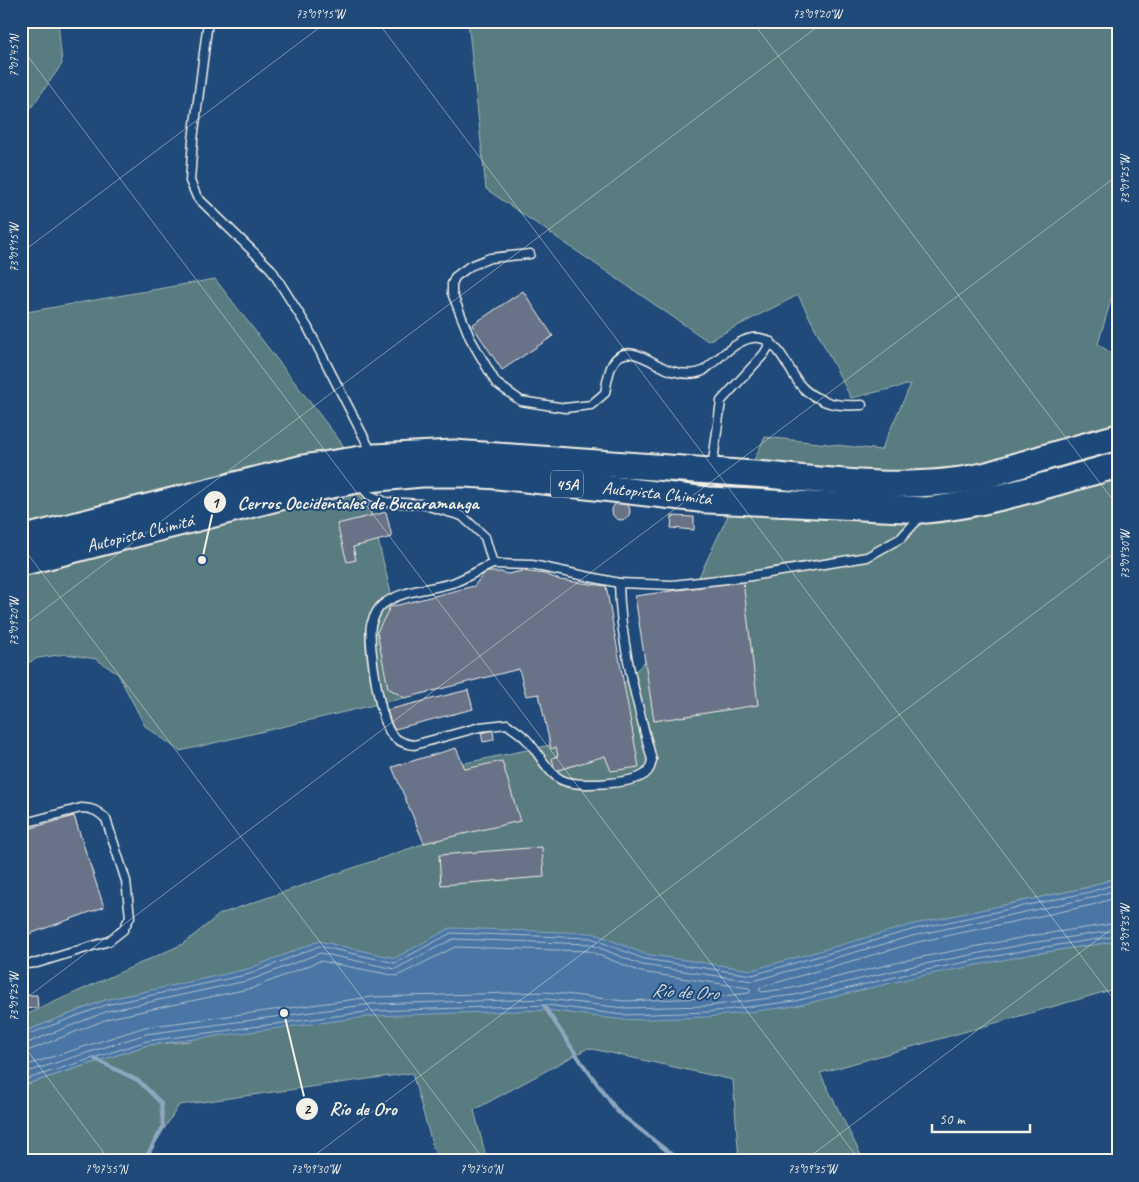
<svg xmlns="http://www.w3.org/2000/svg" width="1139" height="1182" font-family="Caveat,sans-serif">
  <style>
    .green { fill: #587b80; stroke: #a6b6b4 }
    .water { fill: #4976a4; stroke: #8da7bf }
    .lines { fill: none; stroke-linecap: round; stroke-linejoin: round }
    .shore { stroke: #b0c0cd; stroke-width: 1 }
    .stream { stroke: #8da7bf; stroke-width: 4 }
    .building { fill: #697388; stroke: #f4f1e8 }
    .service-casing { stroke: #f4f1e8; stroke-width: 11 }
    .trunk-casing { stroke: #f4f1e8; stroke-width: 29 }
    .service { stroke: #1f4a7a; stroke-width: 8 }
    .trunk { stroke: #1f4a7a; stroke-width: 25 }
    .ticks { fill: none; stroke: #f4f1e8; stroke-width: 1; stroke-opacity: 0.45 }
    .labels { text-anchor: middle; stroke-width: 4; stroke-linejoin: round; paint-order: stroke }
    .shield { fill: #1f4a7a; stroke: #b4bfc7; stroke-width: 1 }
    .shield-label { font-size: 16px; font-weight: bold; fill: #f4f1e8 }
    .street-label { font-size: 18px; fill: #f4f1e8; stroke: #1f4a7a }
    .water-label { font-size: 19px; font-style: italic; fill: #dadfde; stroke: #1f4a7a }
    .leader { fill: none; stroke: #f4f1e8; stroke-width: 2 }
    .callout-dot { fill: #f4f1e8; stroke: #1f4a7a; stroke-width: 2 }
    .mark-label { font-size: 15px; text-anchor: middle; font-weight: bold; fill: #111 }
    .callout-label { font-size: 19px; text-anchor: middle; font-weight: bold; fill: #f4f1e8; stroke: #1f4a7a; stroke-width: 4; stroke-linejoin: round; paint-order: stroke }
    .neatline { fill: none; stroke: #f4f1e8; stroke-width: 2 }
    .ticks-label { font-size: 12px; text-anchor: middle; fill: #f4f1e8 }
  </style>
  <rect width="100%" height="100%" fill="#1f4a7a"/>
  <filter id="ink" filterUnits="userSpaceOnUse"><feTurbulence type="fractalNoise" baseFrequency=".02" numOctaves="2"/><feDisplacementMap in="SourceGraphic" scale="10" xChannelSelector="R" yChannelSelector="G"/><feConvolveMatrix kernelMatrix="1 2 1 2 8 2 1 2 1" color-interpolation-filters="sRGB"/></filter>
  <g filter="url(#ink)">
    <g class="green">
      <path d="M21 21H58L62 64 21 122Z"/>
      <path d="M468 21H1118V276L1098 344 1118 358V877L1089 887 1004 905 1033 954 1118 941V988L820 1073 864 1161H739L733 1080 588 1048 474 1110 487 1161H437L412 1073 179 1105 144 1161H21V1086L148 1045 191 1041 202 980 105 1000 21 1033V1017L183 944 220 914 434 840 418 773 569 741 673 632 765 437 881 450 911 384 851 398 798 295 708 341 486 189Z"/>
      <path d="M215 279 360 467 416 695 180 751 145 726 118 674 96 659 66 654 38 658 21 666V313Z"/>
    </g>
    <path class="water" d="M1118 877V941L1033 954 916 977 796 1006 709 1017 623 1020 547 1010 374 1016 148 1045 21 1086V1033L105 1000 248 969 319 941 395 958 450 928 593 933 645 954 752 970 914 924 1089 887Z"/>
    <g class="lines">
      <g class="shore">
        <path d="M1118 897 1092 905 918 942 761 987 759 990 762 992 792 988 912 959 1030 936 1118 923"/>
        <path d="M21 1037 106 1005 250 974 319 946 395 963 451 933 591 938 644 959 752 975 915 929 1090 892 1118 883"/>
        <path d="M21 1044 27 1043 108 1011 251 980 320 953 395 969 453 939 590 944 642 965 753 981 916 935 1091 898 1118 889"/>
        <path d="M21 1051 30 1050 110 1018 253 988 320 961 397 976 455 947 589 951 641 972 749 988 751 991 749 993 707 998 624 1001 547 992 372 997 145 1027 21 1067"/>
        <path d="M21 1074 146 1034 372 1004 547 999 624 1008 708 1006 794 995 914 966 1031 943 1118 930"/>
        <path d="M21 1081 147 1041 373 1011 547 1005 623 1015 709 1012 795 1001 916 972 1032 949 1118 936"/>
      </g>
      <g class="stream">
        <path d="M544 1006 582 1063 618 1112 680 1161"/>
        <path d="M95 1059 139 1081 161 1103 163 1127 144 1161"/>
      </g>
    </g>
    <g class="building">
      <path d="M523 291 553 336 502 370 472 325Z"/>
      <circle cx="621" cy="511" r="9"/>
      <path d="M386 512 392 537 353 547 356 560 347 562 337 524Z"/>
      <path d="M672 516 694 517V530L671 528Z"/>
      <path d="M522 571 545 574 560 580 606 586 639 767 611 771 605 756 555 771 552 758 558 756 556 747 551 749 539 694 526 696 519 669 405 698 388 688 377 632 390 607 474 586 485 572H501L508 574Z"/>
      <path d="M743 581 758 705 654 721 635 596Z"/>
      <path d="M468 690 473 709 391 730 387 710Z"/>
      <path d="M493 730 494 740 483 742 481 733Z"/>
      <path d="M456 748 465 769 502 761 520 821 424 843 392 767Z"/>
      <path d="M74 816 101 904 21 932V834Z"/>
      <path d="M74 816 104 907 21 937V831Z"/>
      <path d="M542 847 544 877 441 885 439 855Z"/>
      <path d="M21 995H37L38 1008 21 1009Z"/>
    </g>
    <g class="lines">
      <g class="service-casing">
        <g id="service">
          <path d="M208 21 193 140 190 181 197 197 271 269 308 328 372 453"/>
          <path d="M530 254 490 258 470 266 455 277 452 284V293L470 338 496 383 521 401 565 408 591 405 605 393C607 383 608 372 613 363 627 339 656 367 672 371 682 374 694 375 703 371 715 362 726 350 739 343 775 322 785 368 802 387 806 391 813 396 818 398 831 406 847 406 862 405"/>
          <path d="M712 469 721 401 764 354 771 342"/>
          <path d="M359 484 369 495 386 502 421 504 462 516 485 537 493 564C480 569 468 577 455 582 432 590 402 589 382 605 377 609 373 619 371 625 368 643 380 724 393 736 399 742 406 744 414 745L480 727 507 724C513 729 520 733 525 738 537 749 546 771 560 779 574 788 632 784 645 774 650 770 651 765 652 760 637 702 620 643 619 583L672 585 745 577 867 557 901 538 921 516"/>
          <path d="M493 564 532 565 619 583"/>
          <path d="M21 824 81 808C92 808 98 811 106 819L126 881 130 917 123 930 109 941 37 963 25 964 21 963"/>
        </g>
      </g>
      <g class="trunk-casing">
        <g id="trunk">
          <path d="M21 539 303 468 374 457 454 453 768 475C836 482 915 491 983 476 999 472 1015 466 1030 462 1059 453 1088 445 1118 437"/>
          <path d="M21 563 316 488 357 480 422 474H465L498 476 708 500 926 510C991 504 1055 482 1118 465"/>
        </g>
      </g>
      <use href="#service" class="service"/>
      <use href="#trunk" class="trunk"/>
    </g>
  </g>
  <path class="ticks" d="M377 21 1118 1005M752 21 1118 507M21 47 860 1161M21 253 328 21M21 545 485 1161M21 627 825 21M21 1002 1118 175M21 1042 110 1161M307 1161 1118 550M804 1161 1118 924"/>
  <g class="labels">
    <rect class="shield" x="551" y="470.5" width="32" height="27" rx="4"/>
    <g class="shield-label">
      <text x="567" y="490">45A</text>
    </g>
    <g class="street-label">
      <text transform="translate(657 493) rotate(6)" y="6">Autopista Chimitá</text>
      <text transform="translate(140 533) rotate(-14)" y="6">Autopista Chimitá</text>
    </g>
    <g class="water-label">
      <text transform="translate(685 991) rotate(3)" y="7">Río de Oro</text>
    </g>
  </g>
  <path class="leader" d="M202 560L215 502M284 1013L307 1109"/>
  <g class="callout-dot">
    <circle cx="202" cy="560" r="5"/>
    <circle cx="284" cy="1013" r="5"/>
    <circle cx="215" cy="502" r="12"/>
    <circle cx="307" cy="1109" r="12"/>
  </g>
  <g class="mark-label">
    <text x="215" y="508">1</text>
    <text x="307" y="1114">2</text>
  </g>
  <g class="callout-label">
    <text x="358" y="509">Cerros Occidentales de Bucaramanga</text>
    <text x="363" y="1115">Río de Oro</text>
  </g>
  <rect width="1139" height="1182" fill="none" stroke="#1f4a7a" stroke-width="55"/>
  <path d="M932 1124v8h98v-8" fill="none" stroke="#f4f1e8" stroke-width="2.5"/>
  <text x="939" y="1124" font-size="15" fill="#f4f1e8" stroke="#1f4a7a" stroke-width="4" paint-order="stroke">50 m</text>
  <rect x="28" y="28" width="1084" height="1126" class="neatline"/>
  <g class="ticks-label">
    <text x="320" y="18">73°09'15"W</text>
    <text x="817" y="18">73°09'20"W</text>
    <text transform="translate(14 56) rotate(-90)" y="4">7°07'45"N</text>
    <text transform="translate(1125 180) rotate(-90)" y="4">73°09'25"W</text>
    <text transform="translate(14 248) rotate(-90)" y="4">73°09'15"W</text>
    <text transform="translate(1125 555) rotate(-90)" y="4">73°09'30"W</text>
    <text transform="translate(14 622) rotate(-90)" y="4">73°09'20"W</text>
    <text transform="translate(1125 929) rotate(-90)" y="4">73°09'35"W</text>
    <text transform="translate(14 997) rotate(-90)" y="4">73°09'25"W</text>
    <text x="106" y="1173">7°07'55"N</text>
    <text x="315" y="1173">73°09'30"W</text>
    <text x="481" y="1173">7°07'50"N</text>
    <text x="812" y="1173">73°09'35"W</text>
  </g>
</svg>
